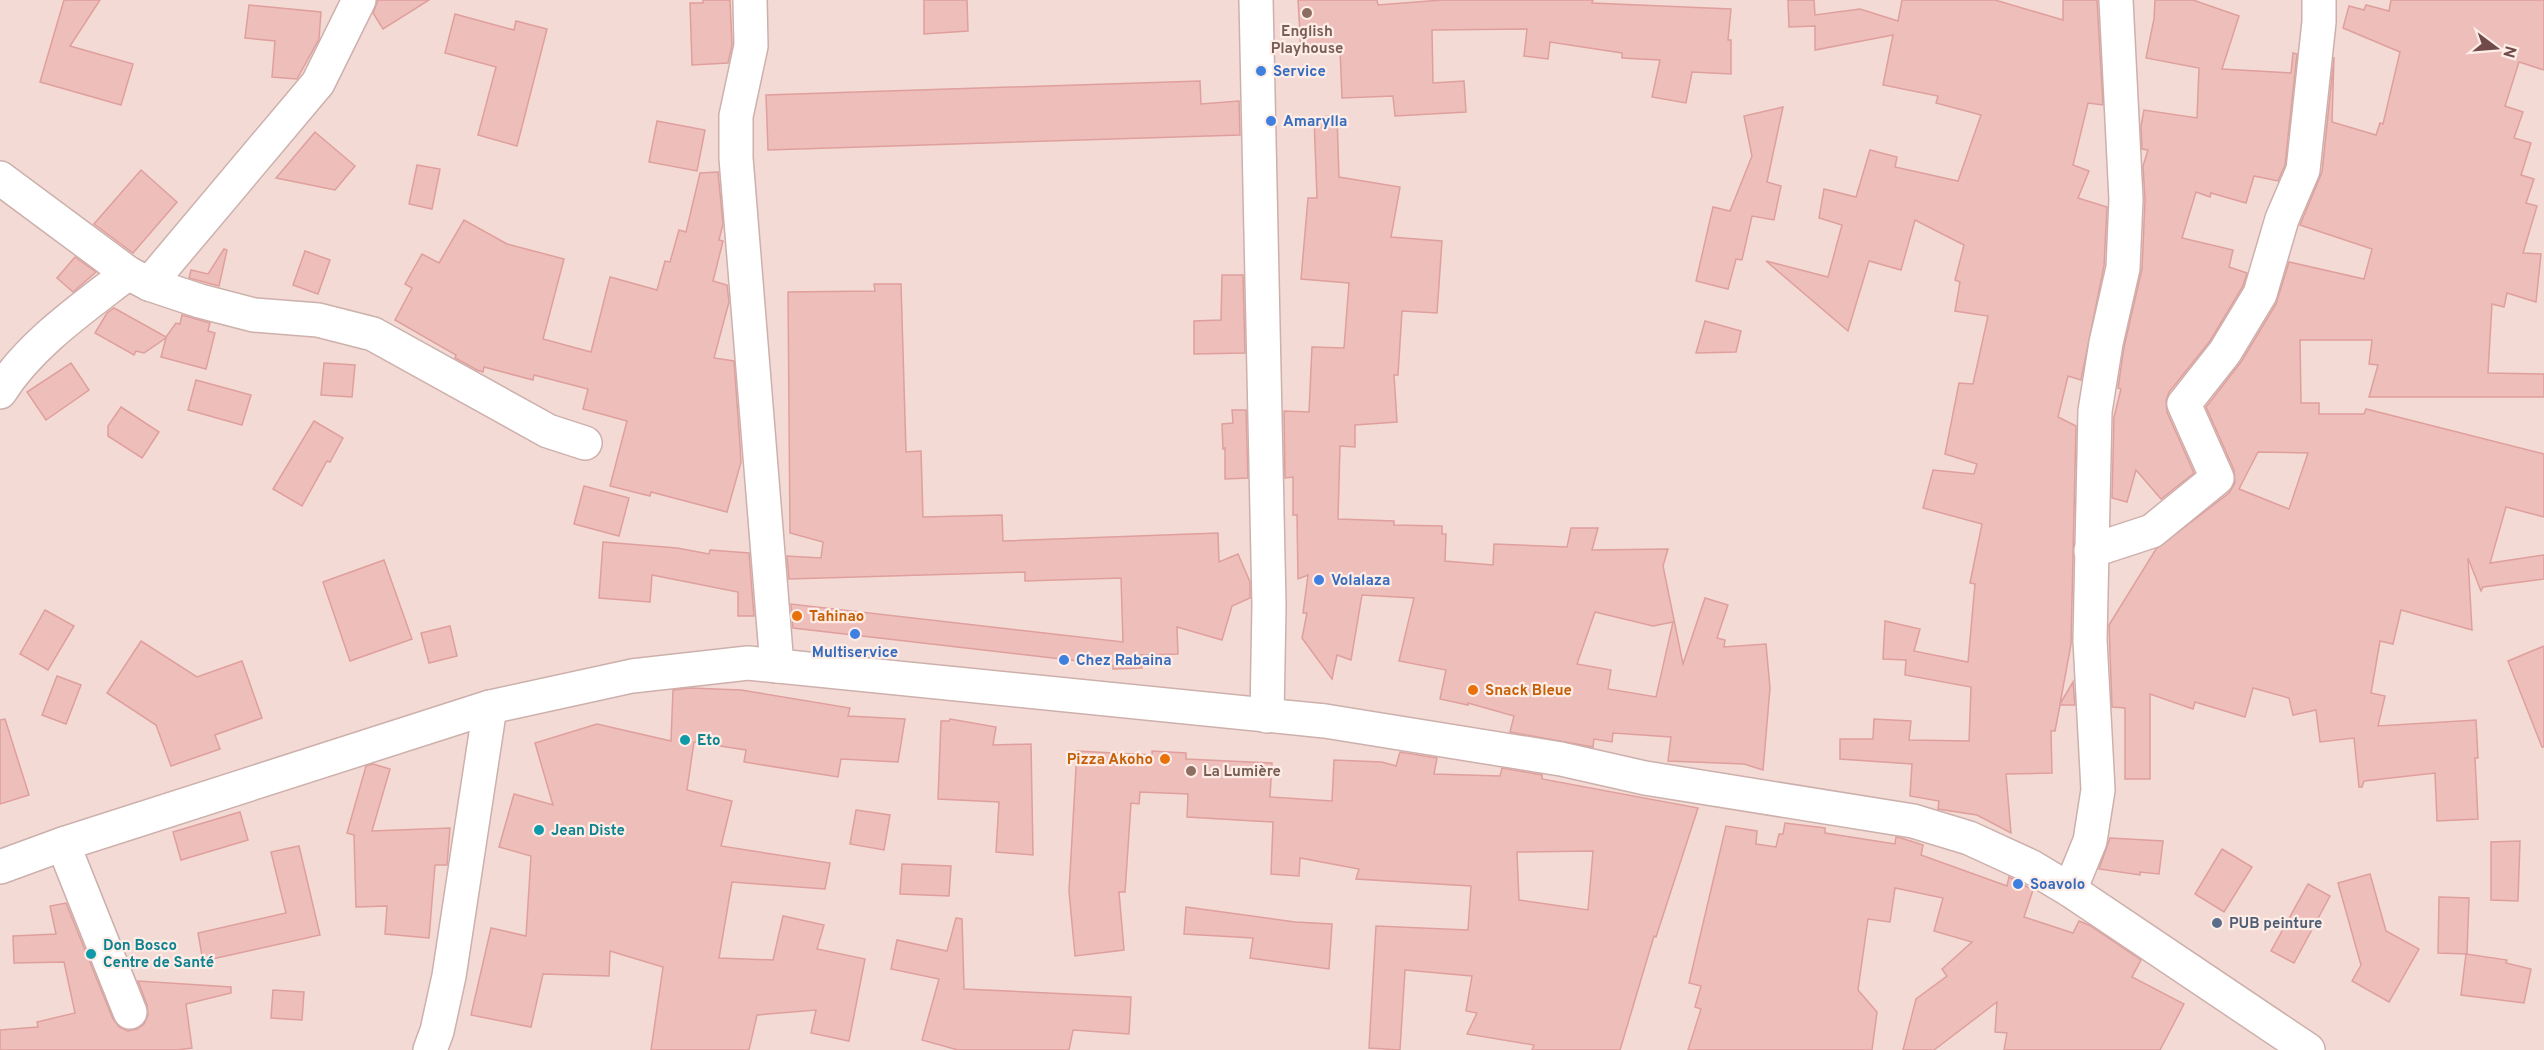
<svg xmlns="http://www.w3.org/2000/svg" width="2544" height="1050" font-family="Overpass,sans-serif">
  <style>
    .residential { fill: #f3dad4 }
    .building { fill: #eebebb; stroke: #df9f9d; stroke-width: 1.5; fill-rule: evenodd }
    .lines { fill: none; stroke-linecap: round; stroke-linejoin: round }
    .minor-casing { stroke: #cdb0ac; stroke-width: 36 }
    .minor { stroke: #fff; stroke-width: 33 }
    .education-dot { fill: #8d6e63; stroke: #feede7; stroke-width: 2 }
    .shop-dot { fill: #3f7fe0; stroke: #feede7; stroke-width: 2 }
    .food-dot { fill: #e8710a; stroke: #feede7; stroke-width: 2 }
    .culture-dot { fill: #0f9aa8; stroke: #feede7; stroke-width: 2 }
    .service-dot { fill: #5c6f8a; stroke: #feede7; stroke-width: 2 }
    .labels { text-anchor: middle; stroke-width: 4.5; stroke-linejoin: round; paint-order: stroke }
    .education-label { font-size: 15px; font-weight: bold; fill: #785e54; stroke: #feede7 }
    .shop-label { font-size: 15px; font-weight: bold; fill: #366cbe; stroke: #feede7; text-anchor: start }
    .food-label { font-size: 15px; font-weight: bold; fill: #c56008; stroke: #feede7; text-anchor: start }
    .culture-label { font-size: 15px; font-weight: bold; fill: #0d838f; stroke: #feede7; text-anchor: start }
    .service-label { font-size: 15px; font-weight: bold; fill: #4e5e75; stroke: #feede7; text-anchor: start }
  </style>
  <rect width="100%" height="100%" fill="#fae8e2"/>
  <rect class="residential" x="0" y="0" width="2544" height="1050"/>
  <g class="building">
    <path d="M64 0H100L70 46 133 64 121 105 40 82Z"/>
    <path d="M378 0H429L383 29 373 13Z"/>
    <path d="M703 0H730L732 45 728 63 692 65 690 3H703Z"/>
    <path d="M924 0H967L968 31 924 34Z"/>
    <path d="M1298 0H1377L1378 5 1442 0H1593L1592 3 1731 9 1728 40H1731V74L1692 72 1686 103 1652 97 1660 60 1622 58V53L1550 42 1548 59 1524 56 1527 29 1432 30 1433 83 1464 81 1466 112 1395 116 1393 96 1342 98 1340 49 1301 51Z"/>
    <path d="M1788 0H1814L1815 15 1860 9 1898 21 1902 0H1995L2063 20V0H2097L2103 105 2088 103 2073 165 2089 171 2078 198 2107 207 2104 266 2081 380 2068 376 2058 417 2076 426 2071 644 2060 704 2073 682 2075 705H2060L2055 731H2051L2052 773 2006 774 2011 833 1977 815 1938 809 1939 801 1910 796 1912 764 1840 759V739H1873L1874 719 1911 721 1909 740 1969 741 1971 687 1905 675 1906 660 1883 659 1885 621 1920 629 1914 651 1968 662 1975 584 1970 583 1982 524 1923 508 1933 470 1974 474 1977 464 1945 454 1959 383 1973 384 1988 316 1955 311 1960 282 1955 280 1964 245 1915 220 1901 270 1869 261 1848 331 1766 261 1828 277 1842 225 1819 218 1824 189 1856 197 1870 150 1897 157 1895 167 1958 181 1981 115 1936 103 1938 96 1883 85 1893 35 1815 50V26L1789 27Z"/>
    <path d="M2155 0H2193L2239 16 2222 69 2291 73 2293 53 2297 54 2285 165 2278 181 2254 176 2246 203 2211 193 2210 197 2196 192 2182 238 2233 250 2229 267 2247 273 2243 286 2210 341 2169 392 2166 401 2167 412 2194 473 2161 499 2136 470 2127 502 2112 498 2114 417 2121 389 2118 388 2124 347 2142 269 2145 200 2143 166 2148 150 2142 149 2141 126 2144 110 2197 118 2199 68 2146 58 2154 19Z"/>
    <path d="M2391 0H2544V70L2519 62 2505 106 2523 112 2514 138 2531 143 2521 175 2534 179 2526 203 2537 206 2523 253 2541 254 2536 302 2507 293 2504 307 2492 304 2488 373 2544 374V397H2369L2378 365 2369 364 2372 340H2300L2301 403H2319V414H2364L2366 409 2544 454V517L2506 507 2490 563 2544 555V579L2483 587 2481 591 2468 558 2472 630 2401 610 2393 644 2380 641 2371 693 2385 696 2378 726 2476 720 2478 758H2475L2478 819 2437 821 2435 773 2364 781 2362 787H2359L2354 738 2320 742 2316 710 2293 715 2289 698 2253 688 2245 717 2195 702 2193 709 2150 694V779H2125V708L2112 707 2109 625 2156 549 2229 493 2235 483 2234 470 2206 407 2241 362 2276 304 2289 262 2364 279 2372 249 2300 225 2322 172 2334 57 2332 122 2376 135 2380 123 2383 124 2400 52 2343 28 2349 6 2364 10 2366 5 2389 11ZM2258 452 2308 453 2289 509 2239 489Z"/>
    <path d="M249 5 321 12 319 39 297 79 272 77 275 41 245 38Z"/>
    <path d="M455 14 514 30 516 21 547 29 517 146 478 135 496 67 445 53Z"/>
    <path d="M1200 81 1201 104 1239 101 1240 135 768 150 766 95Z"/>
    <path d="M1783 107 1767 182 1781 186 1774 220 1752 216 1742 260 1736 259 1728 289 1696 281 1713 207 1730 211 1752 156 1744 116Z"/>
    <path d="M1337 116 1339 177 1400 187 1391 237 1442 241 1437 313 1402 311 1398 375H1394L1397 422 1355 425V447L1340 446 1338 519 1394 521V525L1442 526V534H1446L1445 561 1493 565 1494 544 1567 547 1571 528H1598L1592 550 1668 549 1663 566 1683 664 1705 598 1728 605 1717 638 1725 640 1724 647 1766 644 1770 688 1763 770 1744 764 1668 761 1671 737 1613 733 1612 742 1594 739 1593 747 1510 732 1514 716 1468 703V705L1440 699 1446 670 1399 661 1414 598 1362 595 1351 660 1337 655 1332 679 1302 638 1307 613H1303L1308 575 1298 579 1297 515H1293V477L1285 478 1284 411 1309 412 1312 347 1344 348 1349 283 1301 279 1308 198H1317L1314 117ZM1595 612 1653 626 1673 622 1656 697 1608 689 1611 670 1577 664Z"/>
    <path d="M657 121 705 130 697 171 649 162Z"/>
    <path d="M315 132 355 166 335 190 276 178Z"/>
    <path d="M417 165 440 169 432 209 409 204Z"/>
    <path d="M141 170 177 202 133 253 94 224Z"/>
    <path d="M718 172 723 224 719 240 723 241 713 281 727 285 729 302 714 358 734 361 740 445 741 462 727 512 651 492 650 496 610 486 627 421 583 409 588 389 534 375 533 380 484 367 483 372 477 370 455 358 456 355 395 320 412 288 405 284 422 254 439 263 464 220 507 244 564 259 543 339 591 352 610 277 657 290 665 261 670 262 679 230 686 232 700 173Z"/>
    <path d="M224 249 227 250 219 286 189 278 191 270 208 274Z"/>
    <path d="M305 251 330 260 318 294 293 285Z"/>
    <path d="M75 257 96 272 73 292 57 278Z"/>
    <path d="M1222 275H1243L1245 353 1194 354V321L1221 320Z"/>
    <path d="M874 284H901L906 452 921 451 923 517 1002 515 1003 541 1218 533 1219 562 1238 554 1250 582V598L1232 606 1222 640 1177 627 1178 654 1141 655 1142 668 1113 669V665L793 628 791 604 1123 642 1121 578 1025 581V572L789 579 787 556 821 558 823 542 790 533 788 292 875 291Z"/>
    <path d="M114 308 166 337 176 323 180 324 182 315 210 323 208 331 215 333 206 369 161 357 166 338 144 353 136 351 134 355 95 333 107 313Z"/>
    <path d="M1705 321 1741 331 1736 352 1696 353Z"/>
    <path d="M71 363 89 390 46 420 27 392Z"/>
    <path d="M324 363 355 365 352 397 321 395Z"/>
    <path d="M196 380 251 395 242 425 188 410Z"/>
    <path d="M121 407 159 432 142 458 108 436V426Z"/>
    <path d="M1232 410H1246L1248 478 1225 479V448L1223 449 1222 424 1233 423Z"/>
    <path d="M314 421 343 438 330 462 327 461 302 506 273 489Z"/>
    <path d="M584 486 629 498 619 536 574 524Z"/>
    <path d="M603 542 677 548 709 554 710 550 749 553 754 616H738V592L652 575 650 602 599 598Z"/>
    <path d="M384 560 412 639 350 661 323 582Z"/>
    <path d="M45 610 74 626 48 670 20 654Z"/>
    <path d="M450 626 457 656 429 663 421 633Z"/>
    <path d="M141 641 197 677 242 661 262 718 215 735 220 749 171 766 156 725 107 693Z"/>
    <path d="M2544 646V747H2542L2508 661Z"/>
    <path d="M57 676 81 685 66 724 42 715Z"/>
    <path d="M691 688 741 690 850 708 848 716 905 719 898 762 841 759 838 777 744 762 746 750 694 742 687 790 732 801 721 846 830 863 825 889 732 882 719 958 773 960 783 916 824 925 817 949 865 959 849 1041 811 1033 816 1010 757 1015 749 1050H651L663 967 610 951 609 976 543 974 531 1027 471 1015 491 928 526 936 531 856 499 847 514 794 553 805 535 743 597 724 671 741 673 690Z"/>
    <path d="M5 719 29 795 0 804V720Z"/>
    <path d="M950 719 996 727 993 745 1031 744 1033 855 996 852 999 802 938 799 941 721H949Z"/>
    <path d="M1077 751 1152 755V751L1186 753V759L1272 763 1270 797 1332 801 1334 760 1382 762 1396 766 1400 752 1437 758 1434 774 1500 776 1502 768 1542 775V779L1698 808 1656 937 1654 936 1620 1050H1532L1534 1045 1467 1034 1477 1013 1466 1011 1472 976 1405 970 1400 1050 1369 1048 1376 926 1468 930 1471 886 1356 879 1359 869 1300 858 1299 876 1271 874 1273 822 1187 817 1188 794 1140 792 1139 804 1131 803 1125 892H1119L1124 950 1075 956 1069 891ZM1593 851 1588 910 1519 900 1517 852Z"/>
    <path d="M373 764 390 769 372 831 450 828 447 865H435L429 938 385 934 387 906 356 907 354 835 347 833 366 766Z"/>
    <path d="M856 810 890 815 884 850 850 844Z"/>
    <path d="M240 812 248 840 181 860 173 832Z"/>
    <path d="M1785 823 1825 828V833L1895 844 1896 837 1901 838 1923 845 1921 855 2007 886 2009 877 2033 890 2024 917 2073 933 2079 921 2089 925 2141 960 2132 977 2184 1004 2160 1050H2004L2007 1033 1995 1032 1997 1002 1934 1050H1903L1916 999 1947 976 1942 969 1972 942 1934 931 1943 898 1895 888 1890 922 1868 919 1858 990 1877 1012 1872 1050H1688L1701 1009 1695 1007 1701 986 1689 983 1726 826 1757 831 1756 844 1776 847 1779 834H1783Z"/>
    <path d="M2110 838 2163 841 2159 874 2140 872V875L2099 869Z"/>
    <path d="M2520 841 2518 901 2491 900V842Z"/>
    <path d="M299 846 320 935 203 961 198 933 286 913 271 852Z"/>
    <path d="M2222 849 2252 867 2224 912 2195 894Z"/>
    <path d="M902 864 951 866 949 896 900 894Z"/>
    <path d="M2370 874 2386 931 2419 949 2389 1002 2352 981 2361 965 2338 883Z"/>
    <path d="M2308 884 2330 896 2294 963 2271 951Z"/>
    <path d="M2439 897 2469 898 2467 954 2438 953Z"/>
    <path d="M66 903 113 1019 119 1027 128 1031 137 1029 144 1024 148 1015 147 1005 138 981 231 987V993L186 1004 192 1048 177 1050H0V1030L38 1027 37 1022 75 1013 64 962 14 963 13 936 56 934 50 906Z"/>
    <path d="M1186 907 1295 922 1332 924 1329 969 1250 958 1253 938 1184 934Z"/>
    <path d="M956 918 962 919 964 989 1131 997 1129 1034 1073 1030 1069 1050H958L922 1040 939 979 891 969 897 940 947 951Z"/>
    <path d="M2466 954 2507 960 2506 963 2531 969 2524 1003 2461 995Z"/>
    <path d="M273 990 304 992 302 1020 271 1018Z"/>
  </g>
  <g class="lines">
    <g class="minor-casing">
      <g id="minor">
        <path d="M750 0 751 46 736 116V158L777 666"/>
        <path d="M1256 0 1269 605 1267 716"/>
        <path d="M0 178 128 273 149 284 200 301 254 315 318 320 373 334 548 431 585 443"/>
        <path d="M149 284 318 83 359 0"/>
        <path d="M0 392C30 344 83 308 128 273"/>
        <path d="M2091 551 2152 531 2217 478 2184 404 2225 352 2260 294 2282 219 2303 170 2319 22V0"/>
        <path d="M63 844 130 1012"/>
        <path d="M0 867 63 844 490 707 632 676 748 663 1325 721 1561 759 1645 778 1913 821 1969 838 2030 866 2070 890 2308 1050"/>
        <path d="M2070 890 2090 841 2098 790 2090 640 2095 411 2106 343 2123 268 2126 199 2116 0"/>
        <path d="M430 1050 437 1031 449 976 490 707"/>
      </g>
    </g>
    <use href="#minor" class="minor"/>
  </g>
  <g class="education-dot">
    <circle cx="1307" cy="13" r="6"/>
    <circle cx="1191" cy="771" r="6"/>
  </g>
  <g class="shop-dot">
    <circle cx="1261" cy="71" r="6"/>
    <circle cx="1271" cy="121" r="6"/>
    <circle cx="1319" cy="580" r="6"/>
    <circle cx="855" cy="634" r="6"/>
    <circle cx="1064" cy="660" r="6"/>
    <circle cx="2018" cy="884" r="6"/>
  </g>
  <g class="food-dot">
    <circle cx="797" cy="616" r="6"/>
    <circle cx="1473" cy="690" r="6"/>
    <circle cx="1165" cy="759" r="6"/>
  </g>
  <g class="culture-dot">
    <circle cx="685" cy="740" r="6"/>
    <circle cx="539" cy="830" r="6"/>
    <circle cx="91" cy="954" r="6"/>
  </g>
  <circle class="service-dot" cx="2217" cy="923" r="6"/>
  <g class="labels">
    <g class="education-label">
      <text x="1307" y="36">English<tspan x="1307" dy="17">Playhouse</tspan></text>
      <text x="1203" y="776" text-anchor="start">La Lumière</text>
    </g>
    <g class="shop-label">
      <text x="1273" y="76">Service</text>
      <text x="1283" y="126">Amarylla</text>
      <text x="1331" y="585">Volalaza</text>
      <text x="855" y="657" text-anchor="middle">Multiservice</text>
      <text x="1076" y="665">Chez Rabaina</text>
      <text x="2030" y="889">Soavolo</text>
    </g>
    <g class="food-label">
      <text x="809" y="621">Tahinao</text>
      <text x="1485" y="695">Snack Bleue</text>
      <text x="1153" y="764" text-anchor="end">Pizza Akoho</text>
    </g>
    <g class="culture-label">
      <text x="697" y="745">Eto</text>
      <text x="551" y="835">Jean Diste</text>
      <text x="103" y="950">Don Bosco<tspan x="103" dy="17">Centre de Santé</tspan></text>
    </g>
    <g class="service-label">
      <text x="2229" y="928">PUB peinture</text>
    </g>
  </g>
  <g transform="translate(2496 48) rotate(106)" stroke="#feede7" stroke-width="4.5" paint-order="stroke">
  <path d="M0-4.5L10 22L0 15L-10 22Z" fill="#704b4a"/>
  <text y="-9" font-size="16" font-weight="bold" text-anchor="middle" fill="#704b4a">N</text>
  </g>
</svg>
